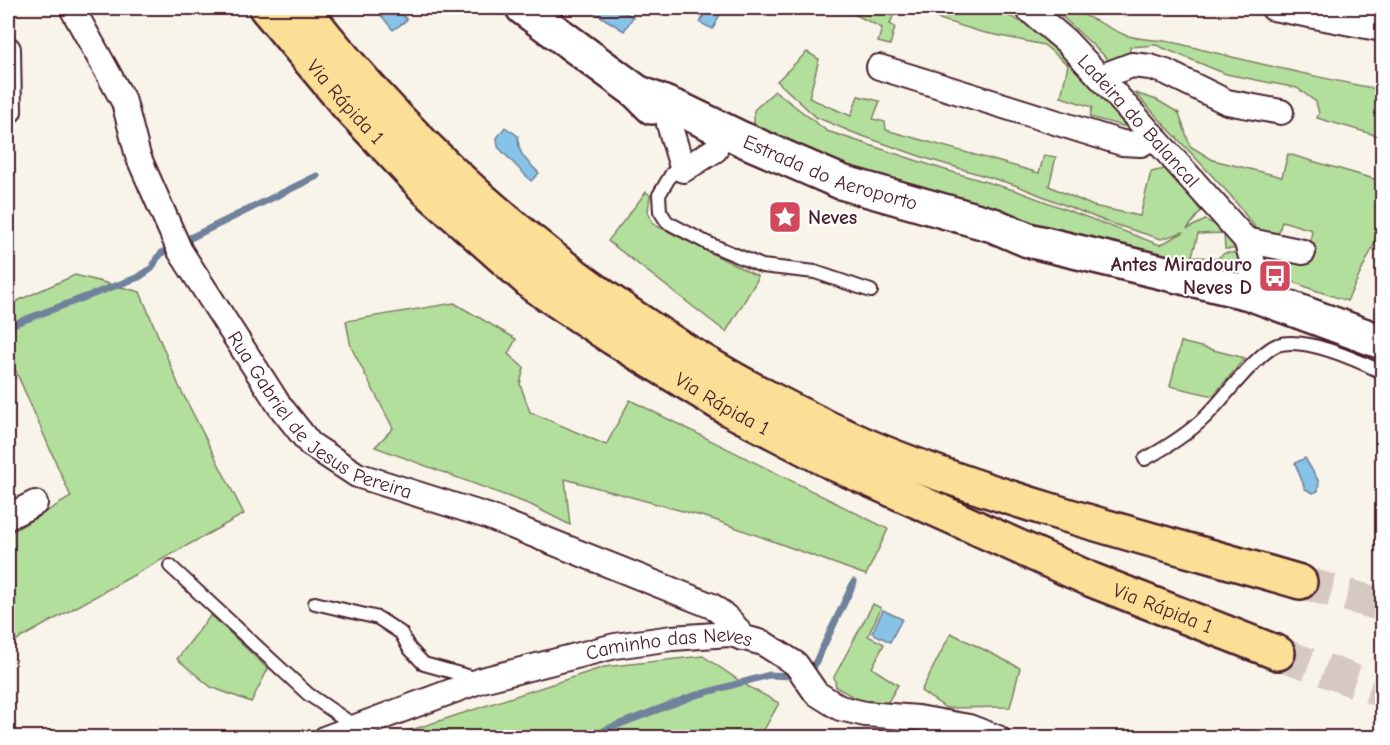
<svg xmlns="http://www.w3.org/2000/svg" width="1390" height="745" font-family="'Comic Neue',sans-serif">
  <style>
    .green { fill: #b3df9d; stroke: #7e7f64; stroke-width: 1.5 }
    .water { fill: #87c3e6; stroke: #6f819b; stroke-width: 1.5 }
    .lines { fill: none; stroke-linecap: round; stroke-linejoin: round }
    .stream { stroke: #6f819b; stroke-width: 7 }
    .highway-tunnel { stroke: #d6c9c4; stroke-width: 33; stroke-dasharray: 33 16; stroke-linecap: butt }
    .lane-casing { stroke: #4a1f2b; stroke-width: 16 }
    .street-casing { stroke: #4a1f2b; stroke-width: 28 }
    .secondary-casing { stroke: #4a1f2b; stroke-width: 38 }
    .highway-casing { stroke: #4a1f2b; stroke-width: 38 }
    .lane { stroke: #fff; stroke-width: 12 }
    .street { stroke: #fff; stroke-width: 24 }
    .secondary { stroke: #fff; stroke-width: 33 }
    .highway { stroke: #fbdf96; stroke-width: 33 }
    .labels { text-anchor: middle; stroke-width: 4.5; stroke-linejoin: round; paint-order: stroke }
    .street-label { font-size: 20px; fill: #4a1f2b; stroke: #fff }
    .poi-label { font-size: 20px; font-weight: bold; fill: #4a1f2b; stroke: #fff; text-anchor: start }
  </style>
  <rect width="100%" height="100%" fill="#f9f4ea"/>
  <filter id="ink" filterUnits="userSpaceOnUse"><feTurbulence type="fractalNoise" baseFrequency=".0167" numOctaves="2"/><feDisplacementMap in="SourceGraphic" scale="12" xChannelSelector="R" yChannelSelector="G"/><feConvolveMatrix kernelMatrix="1 2 1 2 8 2 1 2 1" color-interpolation-filters="sRGB"/></filter>
  <g filter="url(#ink)">
    <g class="green">
      <path d="M842 8H896L890 24 895 27 890 45 878 42 882 28Z"/>
      <path d="M904 8H992L1026 24 1091 80 1126 127 1090 117 1092 107 1061 97 1068 65 1044 45 981 32Z"/>
      <path d="M1053 8C1077 7 1103 26 1125 35 1142 41 1163 39 1180 44 1247 61 1314 77 1382 90V137L1317 118 1319 113 1316 102 1297 88 1226 74 1156 45 1130 47 1129 61 1112 63Z"/>
      <path d="M807 52 819 59 809 98 851 116 858 96 880 101 873 119 885 122 886 130 1039 173 1044 155 1056 157 1049 186 1093 206 1140 216 1151 172 1169 168 1201 211 1187 229 1205 220C1223 228 1229 229 1235 249H1225L1224 233 1198 234 1192 256 1216 259 1225 253H1237L1238 260 1233 266 1222 269 1046 230 751 136 754 124V110L775 91 827 131 942 169 1017 191 1160 245 1184 232 1161 239 1107 222 1015 185 925 158 854 133 816 117 777 81Z"/>
      <path d="M1135 93 1157 100 1179 113 1190 146 1213 160 1282 177 1288 154 1381 181 1382 178V228L1347 301C1324 292 1273 281 1263 257L1269 251 1308 255 1312 230 1282 221 1277 239 1260 234 1231 196Z"/>
      <path d="M646 192 650 195 648 212 653 224 757 276V280L726 332 608 241Z"/>
      <path d="M75 275 140 292 179 386 244 514 8 645V534L71 497 8 353V305Z"/>
      <path d="M454 303 516 339 508 354 524 368 520 384 530 412 606 445 630 400 888 529 866 575 712 519 565 479 570 525 531 505 375 447 393 428 351 347 346 321Z"/>
      <path d="M1181 342 1245 358 1213 396 1170 386Z"/>
      <path d="M873 604 881 608 868 636 884 644 872 668 898 685 885 707H871L836 687 834 677Z"/>
      <path d="M211 615 268 669 251 702 211 687 177 659Z"/>
      <path d="M951 633 1020 668 1010 707 946 708 921 691Z"/>
      <path d="M703 656 749 687 779 703 760 737H390L604 667Z"/>
    </g>
    <g class="water">
      <path d="M375 8H397L407 20 393 30Z"/>
      <path d="M587 8H617L633 17 624 31Z"/>
      <path d="M707 8H723L713 29 700 23Z"/>
      <path d="M505 127 518 136C518 155 526 160 539 173L531 181 498 147 497 138Z"/>
      <path d="M1305 458 1319 482 1318 491 1313 493 1305 489 1295 463Z"/>
      <path d="M883 610 902 619 890 642 872 633Z"/>
    </g>
    <g class="lines">
      <g class="stream">
        <path d="M186 240 317 176"/>
        <path d="M8 326 139 277 152 268 157 258 163 252"/>
        <path d="M813 668 854 582"/>
        <path d="M594 738 607 729 693 696 769 675 792 676"/>
      </g>
      <g class="highway-tunnel">
        <path d="M1300 582 1382 605"/>
        <path d="M1278 653 1382 691"/>
      </g>
      <g class="lane-casing">
        <g id="lane">
          <path d="M683 170 672 173 659 195 660 211 667 222 707 243 762 266 815 272 871 291"/>
          <path d="M1145 459C1169 446 1194 430 1212 410 1226 395 1259 352 1277 345 1305 336 1357 360 1382 372"/>
          <path d="M170 566 308 694 355 726"/>
          <path d="M315 603 378 618 401 633 409 648 424 664 478 679"/>
        </g>
      </g>
      <g class="street-casing">
        <g id="street">
          <path id="s1" d="M72 8 124 102 138 156 180 251 279 405 310 444 357 475 487 516 712 606C724 615 735 623 742 638"/>
          <path id="s2" d="M1027 8 1066 41 1100 77 1246 240 1253 263 1249 293"/>
          <path d="M1273 8 1382 29"/>
          <path d="M8 49 9 111"/>
          <path d="M879 67 1122 143 1141 144 1154 136"/>
          <path d="M1100 77 1132 65 1150 67 1166 72 1227 102 1281 112"/>
          <path d="M669 124 683 170 715 150"/>
          <path d="M1246 240 1303 252"/>
          <path d="M8 517 35 503"/>
          <path id="s3" d="M326 738 482 680 615 646 672 638 730 634 763 643 796 664 816 693 840 708 865 714 918 718 969 727 998 738"/>
        </g>
      </g>
      <g class="secondary-casing">
        <g id="secondary">
          <path d="M523 8 637 92 652 107"/>
          <path id="s4" d="M637 92 684 111 742 139 841 182 993 225 1028 240 1249 293 1382 342"/>
        </g>
      </g>
      <g class="highway-casing">
        <g id="highway">
          <path id="s5" d="M266 8 348 106 427 190 535 286 613 338 731 410 835 464 1092 580 1278 653"/>
          <path d="M303 8C429 171 593 307 776 402 820 425 864 446 910 463 1038 511 1170 544 1300 582"/>
        </g>
      </g>
      <use href="#lane" class="lane"/>
      <use href="#street" class="street"/>
      <use href="#secondary" class="secondary"/>
      <use href="#highway" class="highway"/>
    </g>
  </g>
  <defs>
    <g id="sight-square" transform="scale(1.725)"><rect x="-9" y="-9" width="18" height="18" rx="4" fill="#d1495b" stroke="#fff"/><path d="M0-6L1.8-2.2L6-1.7L2.9 1.2L3.7 5.4L0 3.3L-3.7 5.4L-2.9 1.2L-6-1.7L-1.8-2.2Z" fill="#fff"/></g>
    <g id="bus-square" transform="scale(1.725)"><rect x="-9" y="-9" width="18" height="18" rx="4" fill="#d1495b" stroke="#fff"/><path d="M-5-6H5V4H4V6H2V4H-2V6H-4V4H-5ZM-3.5-4V0h7V-4ZM-3.5 1.2v1.5H-2V1.2ZM2 1.2v1.5H3.5V1.2Z" fill="#fff"/></g>
  </defs>
  <g fill-rule="evenodd">
    <use href="#sight-square" x="785" y="217"/>
    <use href="#bus-square" x="1275" y="276"/>
  </g>
  <g class="labels">
    <g class="street-label">
      <text dy="7" stroke="none"><textPath href="#s5" startOffset="123">Via Rápida 1</textPath></text>
      <text dy="7" stroke="none"><textPath href="#s2" startOffset="159">Ladeira do Balancal</textPath></text>
      <text dy="7" stroke="none"><textPath href="#s4" startOffset="210">Estrada do Aeroporto</textPath></text>
      <text dy="7" stroke="none"><textPath href="#s5" startOffset="609">Via Rápida 1</textPath></text>
      <text dy="7" stroke="none"><textPath href="#s1" startOffset="489">Rua Gabriel de Jesus Pereira</textPath></text>
      <text dy="7" stroke="none"><textPath href="#s5" startOffset="1095">Via Rápida 1</textPath></text>
      <text dy="7" stroke="none"><textPath href="#s3" startOffset="358">Caminho das Neves</textPath></text>
    </g>
    <g class="poi-label">
      <text x="808" y="224">Neves</text>
      <text x="1252" y="271" text-anchor="end">Antes Miradouro<tspan x="1252" dy="23">Neves D</tspan></text>
    </g>
  </g>
  <rect width="1390" height="745" fill="none" stroke="#fff" stroke-width="30"/>
  <rect x="15" y="15" width="1360" height="715" fill="none" stroke="#4a1f2b" stroke-width="2" filter="url(#ink)"/>
</svg>
